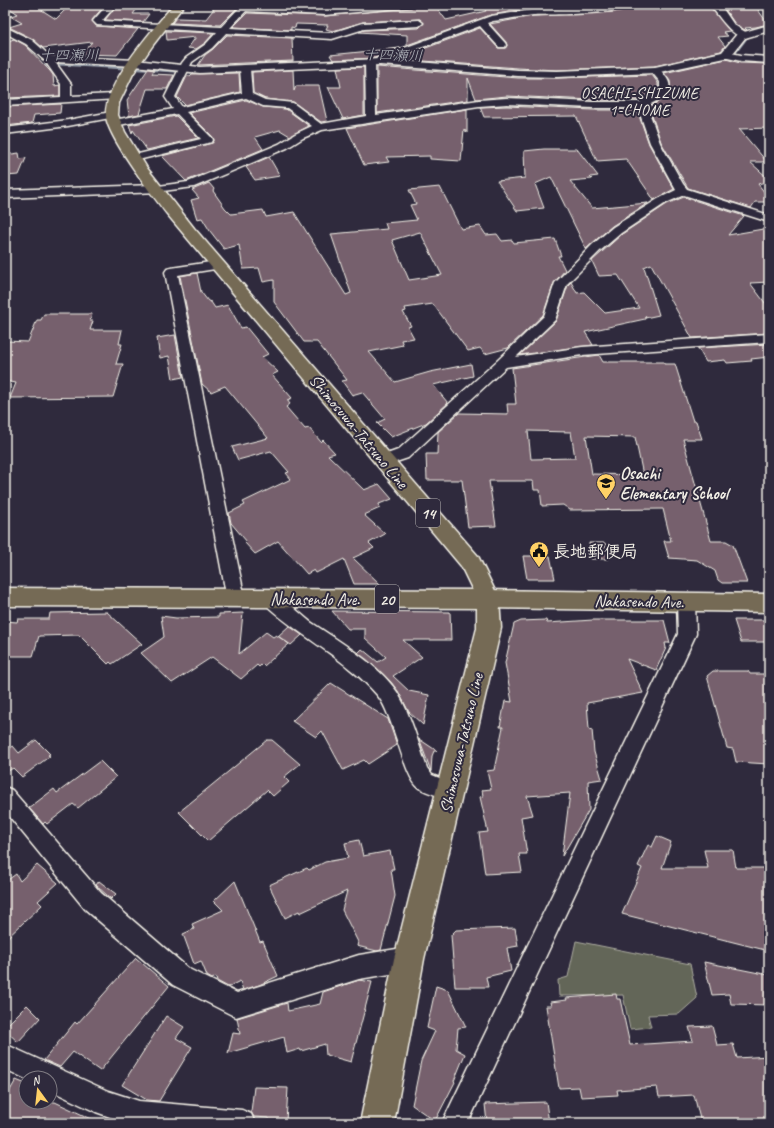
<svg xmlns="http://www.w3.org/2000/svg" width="774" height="1128" font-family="Caveat,'Klee One',sans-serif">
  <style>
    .green { fill: #636658; stroke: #acaca0 }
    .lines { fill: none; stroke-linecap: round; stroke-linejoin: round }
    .stream { stroke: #949ca8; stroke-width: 3 }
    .building { fill: #76616d; stroke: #f4f1e8; fill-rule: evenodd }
    .minor-casing { stroke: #f4f1e8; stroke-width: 3 }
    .tertiary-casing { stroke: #f4f1e8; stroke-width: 3 }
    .primary-casing { stroke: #f4f1e8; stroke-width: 3 }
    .trunk-casing { stroke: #f4f1e8; stroke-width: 3 }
    .minor { fill: #2f2a3d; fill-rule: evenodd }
    .tertiary { fill: #2f2a3d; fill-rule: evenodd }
    .primary { fill: #746b55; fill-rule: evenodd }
    .trunk { fill: #746b55; fill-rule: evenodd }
    .labels { text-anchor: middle; stroke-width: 4; stroke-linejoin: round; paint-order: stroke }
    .far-water-label { font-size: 15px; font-style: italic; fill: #b4b8be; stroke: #2f2a3d }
    .far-neighbourhood-label { font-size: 15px; letter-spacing: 1px; fill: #f4f1e8; stroke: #2f2a3d }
    .shield { fill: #2f2a3d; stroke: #b9b5b5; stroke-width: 1 }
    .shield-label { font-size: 16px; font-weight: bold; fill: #f4f1e8 }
    .street-label { font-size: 17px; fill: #f4f1e8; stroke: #2f2a3d }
    .poi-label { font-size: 17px; font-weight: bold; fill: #f4f1e8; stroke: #2f2a3d; text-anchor: start }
  </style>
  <rect width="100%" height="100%" fill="#2f2a3d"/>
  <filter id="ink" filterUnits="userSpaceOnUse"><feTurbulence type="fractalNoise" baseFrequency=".025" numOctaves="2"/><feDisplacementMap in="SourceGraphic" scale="8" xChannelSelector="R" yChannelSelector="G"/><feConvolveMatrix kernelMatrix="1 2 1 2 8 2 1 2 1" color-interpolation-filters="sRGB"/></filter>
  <g filter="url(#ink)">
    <path class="green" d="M576 941 690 964 697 998 679 1014 648 1015 651 1027 630 1029 623 995 559 996 558 980 568 977Z"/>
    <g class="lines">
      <g class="stream">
        <path d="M39 67 59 64 208 73 264 70"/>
        <path d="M658 72 724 59 734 54 746 38 752 35"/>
      </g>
    </g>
    <g class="building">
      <path d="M5 5H34L56 19 70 5H105L92 20 96 26 138 29 117 55 81 54 92 42 43 48 33 39 9 27 22 23 10 16 18 14Z"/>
      <path d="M117 5H140L133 14H149L143 22 105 20Z"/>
      <path d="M435 5 446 20 486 11 483 7 499 5H588L532 8 491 15 407 45V35L359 32 364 30 419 28 424 23 420 19 363 22 333 31 326 29 328 25 296 24 295 28 291 27V30L233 27 247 13 325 16Z"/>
      <path d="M632 5H709L730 31 723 32 728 36 718 37 725 46 721 51 655 66 557 70 518 68 396 59 480 28 498 48H505L507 46 506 42 490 24 533 16 614 12 625 10Z"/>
      <path d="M722 5H747L750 7H756L768 24 756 27 745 28 747 30H745L735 24Z"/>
      <path d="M216 6 238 7 220 25 172 23 176 18 206 19Z"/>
      <path d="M166 31 214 33 205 43 196 49 188 48 196 37 167 40Z"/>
      <path d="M227 35 292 38 293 61 198 65 205 55 213 49Z"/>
      <path d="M14 39 25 45 50 71 53 75 54 86 60 85V96L5 98V42Z"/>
      <path d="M400 48 375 58 333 60 330 55Z"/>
      <path d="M726 59 740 63 769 64V128L739 129 767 162H750L769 179V181L758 184 769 198V202H755L751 208 688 188 661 142 649 107 663 99 670 91V81L664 73Z"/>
      <path d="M364 67V115L343 119 328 87H341L337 68Z"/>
      <path d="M377 67 518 78H557L652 75 658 83V88L640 100H592L507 96 476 99 468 78V100L377 113Z"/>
      <path d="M148 69 154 70 152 74 174 75 167 89H147L139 114 129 116 127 100Z"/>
      <path d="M293 70 294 91 296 86H319L327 121 321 122 293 102 265 99 253 93 252 72Z"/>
      <path d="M239 73 240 92 185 105 177 97 187 76H190L192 74Z"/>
      <path d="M246 100 263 107 286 109 309 126 290 136 280 130 255 137 263 149 186 181 162 156 212 143 214 141 213 137 189 113Z"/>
      <path d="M61 104 60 113 34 115 32 123 5 126V107Z"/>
      <path d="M507 106 592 110H637L649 144 674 189 654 200 626 159 597 161 576 116 484 117 480 107Z"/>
      <path d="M467 109V133L464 129 461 161 430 159V156L386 157 389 162 364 165 347 128Z"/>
      <path d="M176 116 198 138 147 150 133 130 132 133 129 125Z"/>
      <path d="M544 149H577L598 176 590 177 592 179 570 181 592 208 648 203 612 226 586 249 551 177 535 184 544 208 517 211 497 181 525 178 524 151Z"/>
      <path d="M19 153 20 159 26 158 19 175 5 176V155Z"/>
      <path d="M269 157 280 176 255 180 246 167Z"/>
      <path d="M209 183 214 189 213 191 225 208 231 214 263 210 266 217 294 212 346 295 351 293 331 234 387 229 385 223 417 220 410 205 416 204 409 190 440 187 461 229 480 226 486 235 497 234 502 241 512 240 514 243 555 239 561 256H558L565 270 554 283 543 315 508 348 485 354 480 348 468 351 433 304 405 308 406 311 403 312 411 326 408 327 414 338 401 340 403 345 369 352 395 382 430 372 471 364 473 376 433 385 448 403 426 423 391 437 377 423 385 419 362 392 352 395 342 381 347 380 317 342H304L274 302V280L263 282 259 268 243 269 239 245 224 249 210 231 202 218 197 219 191 200 199 198 192 190ZM420 232 442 275 409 280 392 240Z"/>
      <path d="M684 197 744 216 728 235 769 228V282L750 283 769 308V333L692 338 651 264 644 267 659 315 645 318V316V319L585 332 593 345 520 355 556 321 568 285 571 282 577 293 584 292 605 313 639 308 618 275 599 276 592 261 622 234 667 204Z"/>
      <path d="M197 273 201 292 208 301 211 302 215 308 228 305 241 328 246 327 268 354 262 357 278 372 272 375 292 398 287 400 290 404 286 407 305 429 309 428 321 442 323 440 335 453 328 455 364 490 379 484 392 499 379 504 380 508 364 515 385 534 369 543 374 548 353 558 380 584H354L344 559 316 573 314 570 307 574 278 541 255 554 245 543 247 542 231 523 229 513 245 505 243 502 291 479 286 473 289 472 271 451 238 460 232 447 268 438 225 386 211 392 202 384 180 276Z"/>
      <path d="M44 314H92L90 321H93L90 330H122L119 344H122L116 364H123L113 397 10 398 16 383 5 381V341L28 342 37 320H41Z"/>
      <path d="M175 335 183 377 173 379 169 356 160 358 157 338Z"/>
      <path d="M769 344V357L751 359 752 361 727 363 725 360 706 362 698 348Z"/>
      <path d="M599 355 603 362H664V364H675L693 421H696L702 439H683L711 541H726L733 545 747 583H722L718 580 715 571 697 560 669 558 664 541H671L663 509 570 510 563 505 542 506 540 490H534L533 481H489L496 526 468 527 462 480H427L426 454H437L438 432 459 413 508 414 507 404H516L512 368ZM528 431 571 432 575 458 531 459ZM586 436 635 437 643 475 592 474Z"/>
      <path d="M589 543H605L608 559H591Z"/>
      <path d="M523 556H550L555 579H527Z"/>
      <path d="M332 611 450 612 451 640H403L422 657 393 676 409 691 429 695 423 725 409 712 398 691 390 681 358 653 362 649 378 662 386 657 365 638V629H348Z"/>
      <path d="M107 612 142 644 112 664 110 662 108 664 79 635 39 636 33 656H5V621L17 622 18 619H49L50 613Z"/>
      <path d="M243 613 239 654 266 632 273 637 276 635 289 644 264 666 262 664 259 667 257 665 241 679 212 657 172 683 141 653 164 637 161 616 176 618 219 617V614Z"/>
      <path d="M546 620 547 623 593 620H664L670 643H665L666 648 656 670 627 659 643 693 587 703 589 729 592 730 594 752 602 779 588 781 589 810 562 856 570 793 527 796 533 815 521 817 527 854H519L522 872 485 874 479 833 488 832 480 797 483 796 482 790 491 789 487 771 494 770 503 727H500L505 701 512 702 505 663 514 624 521 621Z"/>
      <path d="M734 620H769V642H741Z"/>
      <path d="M289 626 302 635 291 645 278 636Z"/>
      <path d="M713 671H748L750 674H769V764L736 762 733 749 727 748 707 676Z"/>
      <path d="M331 683 388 719 397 745 368 764 364 760 343 770 322 731 316 737 292 721Z"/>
      <path d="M419 739 437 751H434L432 756 431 771Z"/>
      <path d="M36 740 50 754 48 755 50 756 22 777 13 768 5 773V752L13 746 19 753Z"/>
      <path d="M267 740H272L300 764 284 777 289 782 273 796 267 790 208 841 179 812Z"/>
      <path d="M100 761 116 777 78 808 73 804 47 824 45 822 43 824 29 808 54 789 57 793Z"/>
      <path d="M657 836 671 842 662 868H708L704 850H733L736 868H764L769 885V951L622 914 642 868 638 866 648 845 652 847Z"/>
      <path d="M359 840 363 856 390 851 394 869H391L395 896 381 950 377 951 357 946 358 942 342 910 347 891 300 913 299 911 285 918 269 885 307 868 309 870 325 862 348 858 345 843Z"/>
      <path d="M37 865 58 883 38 901 42 905 5 940V882L16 874 20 881Z"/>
      <path d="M99 881 116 894 111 899 96 885Z"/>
      <path d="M235 881 260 942 263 941 278 976 259 985 243 990 240 981 228 987 217 981 216 977 212 979 207 976 201 961 194 964 183 934 194 929 192 924 223 910 214 901Z"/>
      <path d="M515 928 518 946 507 948 511 971 486 977 488 987H455L451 935 456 930Z"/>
      <path d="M136 958 169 986 100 1071 73 1052 60 1067 44 1060 75 1022 77 1024Z"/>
      <path d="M704 962 769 975V1005L731 1004 729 994 712 995Z"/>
      <path d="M359 980 372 982 351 1062 326 1055 325 1044 301 1051 300 1049 287 1053 284 1037 228 1053 233 1033 240 1034 237 1018 287 1003 288 1011 320 1004 323 992Z"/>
      <path d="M436 986 448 990 466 1027 458 1028 456 1049 465 1054 454 1081 455 1082 435 1121 412 1105 421 1061 435 1031 427 1028Z"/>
      <path d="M616 994 617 999H620L630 1045 693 1041 689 1027 712 1026 717 1045 733 1044 737 1058 769 1056V1123H701L694 1095 659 1097 657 1087 617 1090 618 1095 581 1097 579 1087 559 1088 546 1006H551L550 1002 567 1000 566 998Z"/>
      <path d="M27 1005 40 1018 18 1042 5 1030V1027Z"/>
      <path d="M166 1016 184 1027 176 1038 192 1047 159 1101 147 1100 122 1085Z"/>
      <path d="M16 1080 26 1084V1102H55L100 1123H5V1099Z"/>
      <path d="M254 1087 288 1088 286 1122H268L269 1118 254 1117 251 1112Z"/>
      <path d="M546 1102 549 1123H487L485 1104Z"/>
    </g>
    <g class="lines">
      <g class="minor-casing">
        <g id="minor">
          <path d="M107 5H116L102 21 221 27 242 5 325 9 380 5H415L411 7 325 15 246 11 230 28 331 33 363 23 419 20 423 23 419 26 364 29 332 39 226 33 212 48 192 62 175 97 182 107 242 93 240 69 245 66 250 69 252 94 265 100 293 103 321 124 366 116 365 62 370 59 375 62 376 115 479 100 507 98 592 102H640L658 91 660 88V82L650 70 655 67C660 68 662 72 665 76 678 92 660 99 647 106L660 143 683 184 687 189 769 215V222L684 195 666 203 621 233 600 251 567 284 555 320 516 357 582 347 769 334V342L582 355 506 367 408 458 384 466 379 465 376 461 379 457 398 450 497 361 544 316 555 283 592 245 613 227 658 199 676 190 650 143 638 108H592L507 104 479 106 322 130 303 138 287 148 194 187 155 192 149 189 151 187 188 182 279 144 295 134 312 126 287 108 263 106 246 98 186 112 212 138 213 140 212 142 134 161 130 160 129 158 130 156 201 139 177 114 114 126 109 123 114 120 173 109 165 97 182 63 186 58 206 44 217 32 97 25 93 21Z"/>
          <path d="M612 5H631C621 15 551 14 533 15 519 17 506 19 493 21L487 23 505 43 506 45 505 47H499L480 26 385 61 383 64 380 65 375 62 377 58 491 16 532 10Z"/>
          <path d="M710 5 721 6 734 25 747 33 748 35 747 37C733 40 718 14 710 5Z"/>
          <path d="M5 27 32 40 50 56 135 60 140 63 135 66 55 62 71 84V96L114 94 117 95 119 97 117 99 5 106V100L61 97V84L45 61 26 44 5 33Z"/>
          <path d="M726 52 741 55 769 57V63L741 61 723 57 721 55Z"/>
          <path d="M111 112 115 113 116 115 115 117 68 126 5 134V128L68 120Z"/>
          <path d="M217 261 221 262 223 265 221 268 178 275 245 599 242 604 236 606 230 604 227 599 165 272 167 269 171 268Z"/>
          <path d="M271 592C283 596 301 615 312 623 340 642 378 664 397 692 411 715 418 743 427 768L432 775 457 785 460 791 457 797 450 800C440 796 428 793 419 788 404 778 394 716 378 696 347 659 300 637 265 604L262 599 265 594Z"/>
          <path d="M686 595 692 597 695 602 696 634 468 1123H442L678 634 677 602 680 597Z"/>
          <path d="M5 787 12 790 101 893 189 969 237 993 359 955 409 947 417 951 421 959 417 967 409 971 359 979 236 1017 228 1013 173 985 85 909 5 811Z"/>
          <path d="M5 1044 108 1091 139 1101 242 1110 251 1114 255 1123H127L96 1112 50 1090V1078L26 1079 5 1069Z"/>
        </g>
      </g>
      <g class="tertiary-casing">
        <g id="tertiary">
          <path d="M769 25V31L745 38 730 57 655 73 557 77 518 76 380 65 200 73 135 66 131 65 129 63 131 61 135 60 200 67 380 59 518 70 557 71 655 67 722 52 737 34Z"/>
          <path d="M155 185 160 186 162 189 160 192 5 198V190Z"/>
        </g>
      </g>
      <g class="primary-casing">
        <path id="primary" d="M173 5H184L153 45 133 74 119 103 118 115 125 132 147 168 194 228 478 556 499 599 501 628 424 959 394 1123H360L394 959 477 628V599L461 566 167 214C153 196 107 136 106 116 104 83 153 30 173 5Z"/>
      </g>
      <g class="trunk-casing">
        <path id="trunk" d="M5 588 488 590 769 594V612L488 608 5 606Z"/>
      </g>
      <use href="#minor" class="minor"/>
      <use href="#tertiary" class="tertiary"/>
      <use href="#primary" class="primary"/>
      <use href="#trunk" class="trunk"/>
    </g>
  </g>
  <defs>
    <g id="school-pin" transform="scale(1)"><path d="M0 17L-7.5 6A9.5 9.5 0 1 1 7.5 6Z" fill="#ffd166" stroke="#2f2a3d"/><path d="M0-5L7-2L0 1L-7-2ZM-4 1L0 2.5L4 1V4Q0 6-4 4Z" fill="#111"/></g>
    <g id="civic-pin" transform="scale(1)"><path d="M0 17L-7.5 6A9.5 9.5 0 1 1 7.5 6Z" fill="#ffd166" stroke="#2f2a3d"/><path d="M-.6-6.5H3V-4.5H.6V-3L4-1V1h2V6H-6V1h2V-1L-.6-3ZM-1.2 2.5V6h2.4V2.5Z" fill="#111"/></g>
  </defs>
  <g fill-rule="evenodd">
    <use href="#school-pin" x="606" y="483"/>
    <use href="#civic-pin" x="539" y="551"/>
  </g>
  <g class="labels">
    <g class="far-water-label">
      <text x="69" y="60">十四瀬川</text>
      <text transform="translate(393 55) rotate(2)" y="5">十四瀬川</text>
    </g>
    <g class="far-neighbourhood-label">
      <text x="640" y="98">OSACHI-SHIZUME<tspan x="640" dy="17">1-CHOME</tspan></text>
    </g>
    <g class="shield">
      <rect x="416" y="499" width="24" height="28" rx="3"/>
      <rect x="375" y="585" width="24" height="28" rx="3"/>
    </g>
    <g class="shield-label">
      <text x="428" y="519">14</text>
      <text x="387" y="605">20</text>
    </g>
    <g class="street-label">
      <text transform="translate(359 431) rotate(50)" y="6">Shimosuwa-Tatsuno Line</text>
      <text x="315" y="605">Nakasendo Ave.</text>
      <text transform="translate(639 601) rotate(1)" y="6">Nakasendo Ave.</text>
      <text transform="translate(461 743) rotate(-77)" y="6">Shimosuwa-Tatsuno Line</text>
    </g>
    <g class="poi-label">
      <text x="620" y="479">Osachi<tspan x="620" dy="20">Elementary School</tspan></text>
      <text x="553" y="557">長地郵便局</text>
    </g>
  </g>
  <rect width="774" height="1128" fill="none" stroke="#2f2a3d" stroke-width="20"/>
  <rect x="10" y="10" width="754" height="1108" fill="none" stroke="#f4f1e8" stroke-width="1.5" filter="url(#ink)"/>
  <g transform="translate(38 1090) rotate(345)"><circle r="19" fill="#2f2a3d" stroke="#7e7a81"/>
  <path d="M0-3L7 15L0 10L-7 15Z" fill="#ffd166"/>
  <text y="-6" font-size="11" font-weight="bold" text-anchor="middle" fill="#f4f1e8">N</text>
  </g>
</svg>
